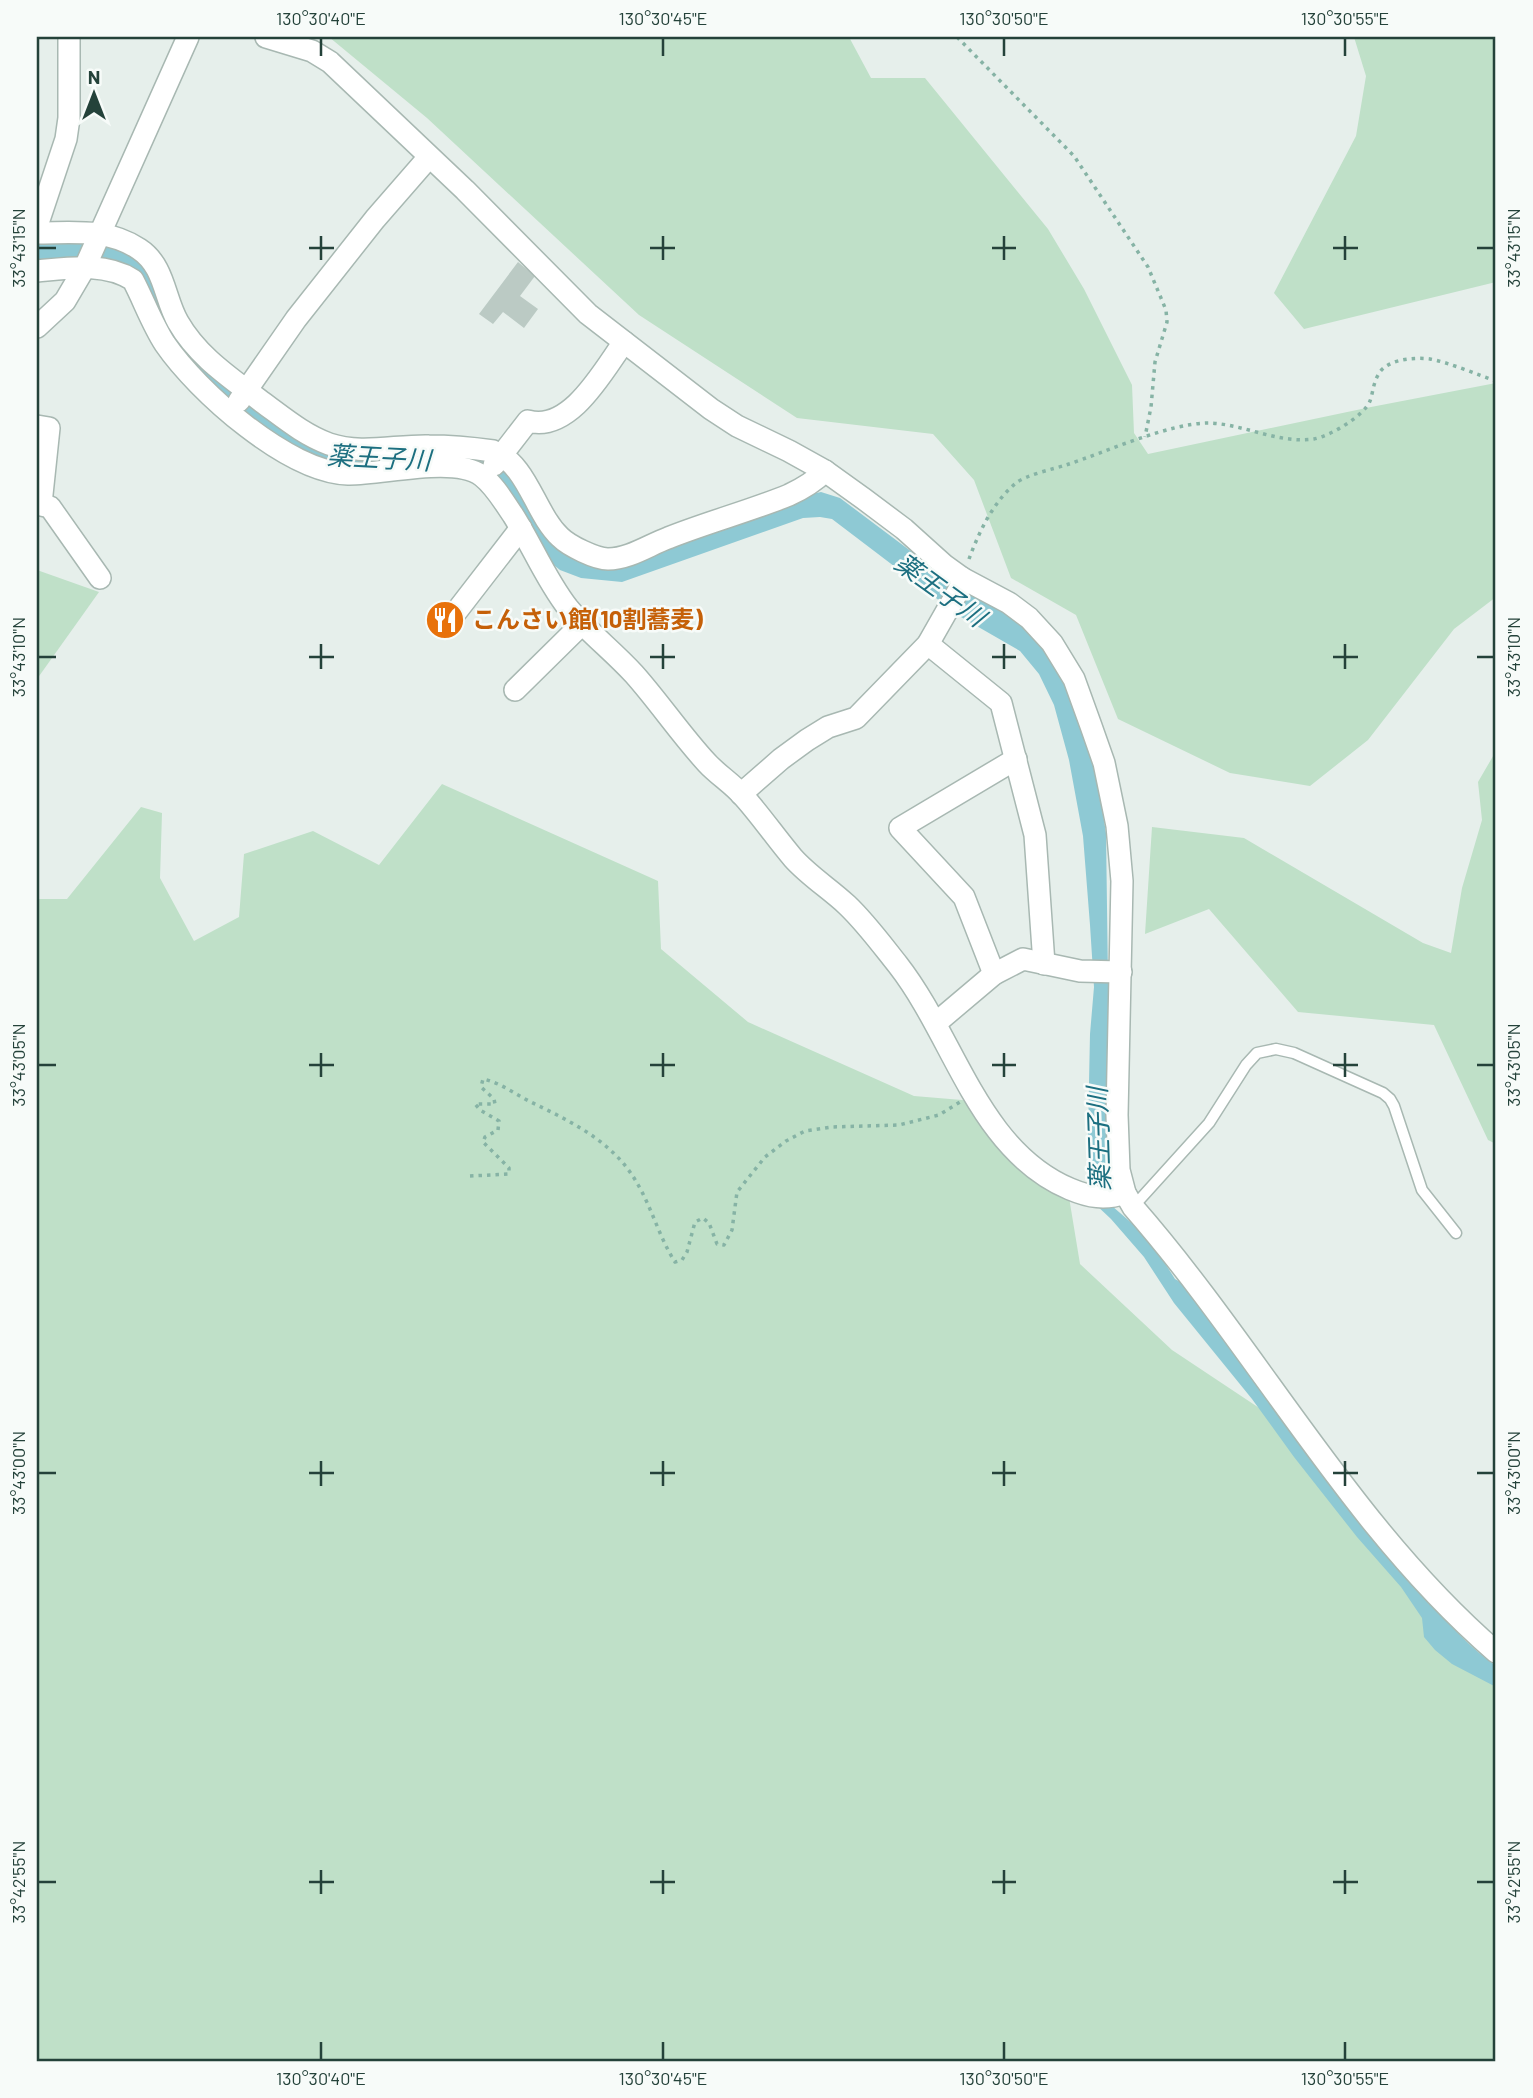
<svg xmlns="http://www.w3.org/2000/svg" width="1533" height="2098" font-family="Barlow,'Noto Sans JP',sans-serif">
  <style>
    .green { fill: #bfe0c8 }
    .water { fill: #8ec9d4 }
    .building { fill: #bbcac4 }
    .lines { fill: none; stroke-linecap: round; stroke-linejoin: round }
    .lane-casing { stroke: #a8b8b2; stroke-width: 13 }
    .street-casing { stroke: #a8b8b2; stroke-width: 24 }
    .path { stroke: #86b3a5; stroke-width: 3.5; stroke-dasharray: 3.5 5; stroke-linecap: butt }
    .lane { stroke: #fff; stroke-width: 10 }
    .street { stroke: #fff; stroke-width: 21 }
    .ticks { fill: none; stroke: #24423a; stroke-width: 2.5 }
    .labels { text-anchor: middle; stroke-width: 5; stroke-linejoin: round; paint-order: stroke }
    .food-label { font-size: 24px; font-weight: bold; fill: #c56008; stroke: #f7fbf9; text-anchor: start }
    .water-label { font-size: 26px; font-style: italic; fill: #1c6f80; stroke: #f7fbf9 }
    .neatline { fill: none; stroke: #24423a; stroke-width: 2.5 }
    .ticks-label { font-size: 18px; text-anchor: middle; fill: #24423a }
  </style>
  <rect width="100%" height="100%" fill="#e6efeb"/>
  <g class="green">
    <path d="M329 37H849L871 78H925L1048 229 1084 289 1132 385 1134 433 1148 454 1371 407 1496 383V597L1454 629 1368 740 1310 786 1230 773 1118 719 1076 615 1011 578 974 480 933 434 797 418 639 315 427 118Z"/>
    <path d="M1354 37H1496V282L1304 329 1274 293 1356 136 1366 76Z"/>
    <path d="M37 570 99 592 37 679Z"/>
    <path d="M1496 751V1144L1488 1140 1434 1025 1298 1012 1209 909 1145 934 1152 827 1244 838 1423 943 1451 953 1462 888 1482 820 1478 782Z"/>
    <path d="M442 784 658 881 661 949 748 1022 914 1096 974 1101 1067 1185 1080 1264 1172 1350 1291 1429 1455 1644 1496 1676V2061H37V899H67L141 807 162 813 160 878 194 941 239 917 244 854 313 831 379 865Z"/>
  </g>
  <path class="water" d="M81 238 146 257 177 331 319 447 493 457 593 563 781 501 821 492 840 498 928 564 1013 618 1043 649 1072 698 1087 742 1099 788 1106 833 1109 1053 1105 1189 1112 1206 1149 1238 1175 1279 1182 1283C1243 1366 1307 1447 1372 1528 1410 1576 1446 1630 1496 1666V1687L1452 1664 1435 1650 1424 1637 1422 1618 1401 1587 1357 1537 1294 1457 1252 1399 1174 1303 1144 1257 1111 1219 1094 1203 1087 1182 1090 1034 1094 987 1090 925 1083 836 1069 760 1054 705 1039 674 1020 651 961 617 832 519 820 517 803 518 622 582 581 578 560 570 550 562 493 478 372 468 303 456 242 414 173 346 143 281 129 266 100 261 37 264V242Z"/>
  <path class="building" d="M518 262 535 276 520 296 538 309 524 328 503 312 493 324 479 314Z"/>
  <g class="lines">
    <g class="lane-casing">
      <path id="lane" d="M1133 1207 1209 1123 1246 1065 1257 1053 1276 1049 1294 1053 1383 1093 1390 1099 1394 1106 1422 1190 1456 1233"/>
    </g>
    <g class="street-casing">
      <g id="street">
        <path d="M266 37 312 51 330 62 465 190 588 314 711 409 737 426 789 451 825 471 864 499 904 529 944 565 962 578 1009 603 1029 618 1052 643 1074 679 1091 726 1104 763 1117 826 1122 881 1117 1115 1119 1170 1125 1193 1133 1207C1259 1351 1350 1526 1496 1652"/>
        <path d="M37 226 66 139 69 118V37"/>
        <path d="M37 233C73 233 108 228 139 249 165 266 164 298 178 322 198 357 231 378 262 402 284 418 304 435 329 444 361 455 396 445 429 446 450 446 472 448 493 451 528 465 534 512 560 537 569 546 596 559 608 559 629 559 649 545 668 538 708 522 750 511 789 495 802 489 815 481 825 471"/>
        <path d="M37 271C69 268 105 262 133 280 144 301 152 324 165 344 198 392 288 472 348 474 381 475 454 455 482 476 495 486 504 502 513 515 532 545 546 580 568 608 588 632 613 651 634 674 659 702 681 735 707 763 718 775 733 784 744 797 761 816 776 838 793 858 809 876 830 889 847 905 866 923 882 945 898 965 955 1038 978 1150 1070 1189 1089 1197 1105 1200 1125 1193"/>
        <path d="M37 327 65 301 85 267 188 37"/>
        <path d="M239 401 296 319 375 219 429 157"/>
        <path d="M37 426 49 428 41 504"/>
        <path d="M494 465 528 421C570 433 603 371 624 342"/>
        <path d="M37 504 50 507 100 578"/>
        <path d="M446 625 521 528"/>
        <path d="M928 644 1001 703 1035 835 1044 964"/>
        <path d="M515 690 583 623"/>
        <path d="M741 794 781 759 807 740 828 727 856 718 928 644 961 586 962 578"/>
        <path d="M994 974 964 897 900 828 1016 759"/>
        <path d="M936 1023 994 974 1023 959 1080 971 1121 972"/>
      </g>
    </g>
    <g class="path">
      <path d="M957 37 1074 156 1148 267 1166 310 1167 322 1155 362 1151 407 1145 437"/>
      <path d="M969 559C979 532 993 502 1016 483 1026 475 1053 469 1066 465 1106 452 1169 423 1209 423 1244 424 1278 444 1314 439 1330 436 1364 416 1370 401 1373 393 1373 384 1378 375 1386 359 1414 357 1430 359 1448 362 1478 375 1496 381"/>
      <path d="M470 1176 509 1174V1168L483 1142 485 1137 498 1130 499 1121 480 1110 475 1104H495L494 1099 481 1087 483 1079C502 1083 519 1097 537 1105 576 1124 615 1144 637 1183 652 1208 659 1237 675 1262L682 1260 687 1252 695 1222 703 1218 709 1223 717 1244 724 1245 732 1230 737 1192 765 1157 786 1141 805 1131 832 1127 899 1125 939 1115 960 1102"/>
    </g>
    <use href="#lane" class="lane"/>
    <use href="#street" class="street"/>
  </g>
  <path class="ticks" d="M321 38V56M663 38V56M1004 38V56M1345 38V56M321 236V260M663 236V260M1004 236V260M1345 236V260M38 248H56M309 248H334M650 248H675M992 248H1016M1333 248H1358M1477 248H1494M321 644V669M663 644V669M1004 644V669M1345 644V669M38 657H56M309 657H334M650 657H675M992 657H1016M1333 657H1358M1477 657H1494M321 1053V1077M663 1053V1077M1004 1053V1077M1345 1053V1077M38 1065H56M309 1065H334M650 1065H675M992 1065H1016M1333 1065H1358M1477 1065H1494M321 1461V1486M663 1461V1486M1004 1461V1486M1345 1461V1486M38 1473H56M309 1473H334M650 1473H675M992 1473H1016M1333 1473H1358M1477 1473H1494M321 1870V1894M663 1870V1894M1004 1870V1894M1345 1870V1894M38 1882H56M309 1882H334M650 1882H675M992 1882H1016M1333 1882H1358M1477 1882H1494M321 2042V2060M663 2042V2060M1004 2042V2060M1345 2042V2060"/>
  <defs>
    <g id="restaurant-disc" transform="scale(2.0125)"><circle r="9.5" fill="#e8710a" stroke="#f7fbf9"/><path d="M-5-6h1v4h1v-4h1v4h1v-4h1v5L-1.5 .5V6h-2V.5L-5-1ZM5-6V6H3V1.5H1.5Q1.5-4 5-6Z" fill="#fff"/></g>
  </defs>
  <g fill-rule="evenodd">
    <use href="#restaurant-disc" x="445" y="620"/>
  </g>
  <g class="labels">
    <g class="food-label">
      <text x="472" y="628">こんさい館(10割蕎麦)</text>
    </g>
    <g class="water-label">
      <text transform="translate(379 458) rotate(3)" y="9">薬王子川</text>
      <text transform="translate(940 590) rotate(36)" y="9">薬王子川</text>
      <text transform="translate(1099 1139) rotate(-92)" y="9">薬王子川</text>
    </g>
  </g>
  <rect width="1533" height="2098" fill="none" stroke="#f7fbf9" stroke-width="77"/>
  <g transform="translate(94 94)" stroke="#f7fbf9" stroke-width="5" paint-order="stroke">
  <path d="M0-5L12 26L0 18L-12 26Z" fill="#24423a"/>
  <text y="-10" font-size="19" font-weight="bold" text-anchor="middle" fill="#24423a">N</text>
  </g>
  <rect x="38" y="38" width="1456" height="2022" class="neatline"/>
  <g class="ticks-label">
    <text x="321" y="25">130°30'40"E</text>
    <text x="663" y="25">130°30'45"E</text>
    <text x="1004" y="25">130°30'50"E</text>
    <text x="1345" y="25">130°30'55"E</text>
    <text transform="translate(19 248) rotate(-90)" y="6">33°43'15"N</text>
    <text transform="translate(1514 248) rotate(-90)" y="6">33°43'15"N</text>
    <text transform="translate(19 657) rotate(-90)" y="6">33°43'10"N</text>
    <text transform="translate(1514 657) rotate(-90)" y="6">33°43'10"N</text>
    <text transform="translate(19 1065) rotate(-90)" y="6">33°43'05"N</text>
    <text transform="translate(1514 1065) rotate(-90)" y="6">33°43'05"N</text>
    <text transform="translate(19 1473) rotate(-90)" y="6">33°43'00"N</text>
    <text transform="translate(1514 1473) rotate(-90)" y="6">33°43'00"N</text>
    <text transform="translate(19 1882) rotate(-90)" y="6">33°42'55"N</text>
    <text transform="translate(1514 1882) rotate(-90)" y="6">33°42'55"N</text>
    <text x="321" y="2085">130°30'40"E</text>
    <text x="663" y="2085">130°30'45"E</text>
    <text x="1004" y="2085">130°30'50"E</text>
    <text x="1345" y="2085">130°30'55"E</text>
  </g>
</svg>
